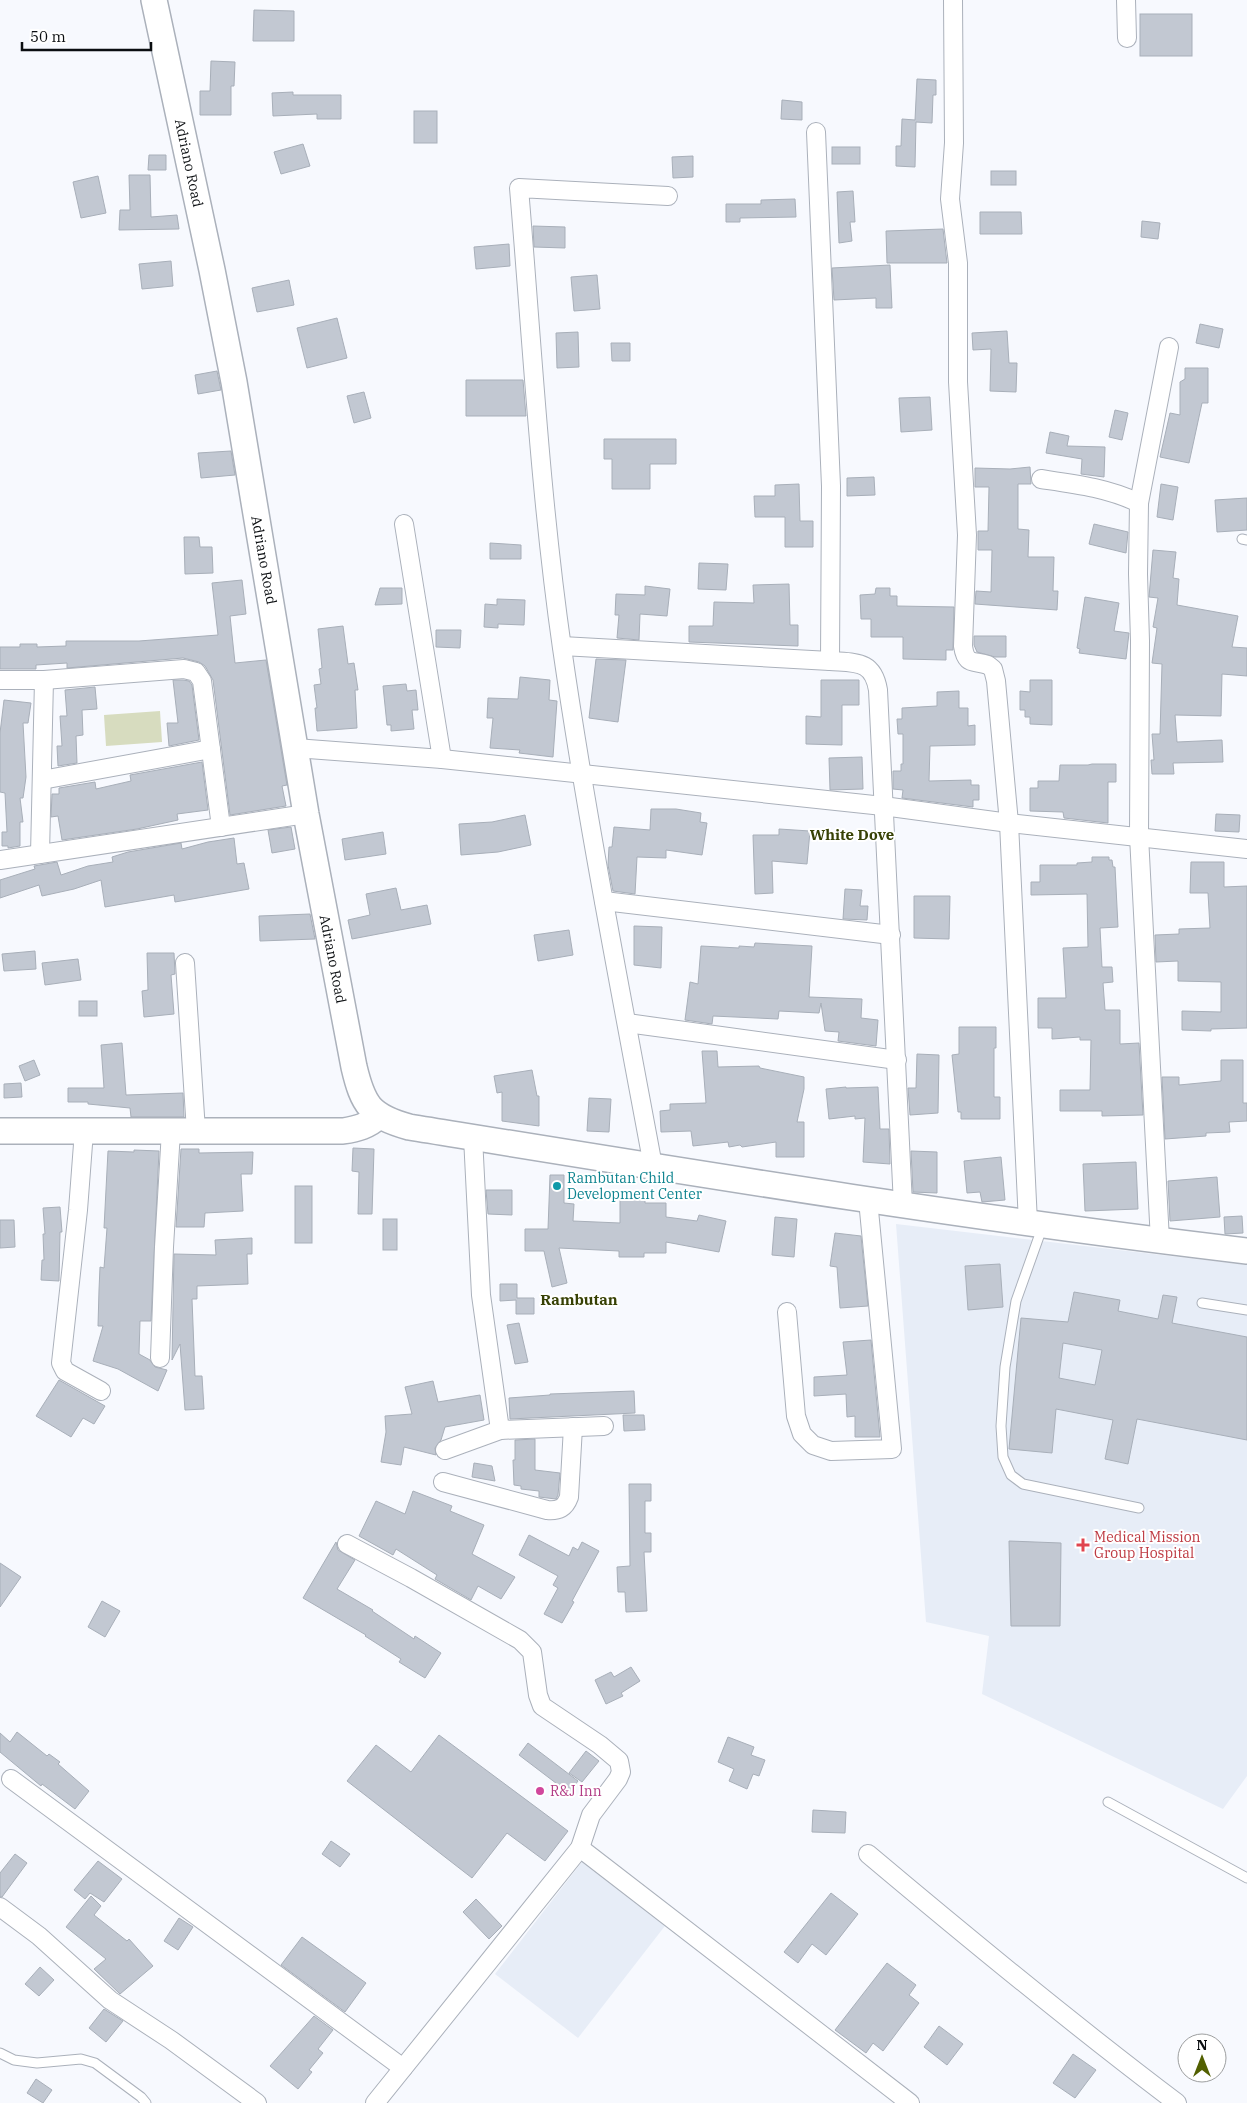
<svg xmlns="http://www.w3.org/2000/svg" width="1247" height="2103" font-family="'IBM Plex Serif',serif">
  <style>
    .built { fill: #e7edf7 }
    .green { fill: #d7dcbf }
    .building { fill: #c2c8d2; stroke: #a8afb9; fill-rule: evenodd }
    .lines { fill: none; stroke-linecap: round; stroke-linejoin: round }
    .lane-casing { stroke: #abb1bb; stroke-width: 11 }
    .street-casing { stroke: #abb1bb; stroke-width: 20 }
    .secondary-casing { stroke: #abb1bb; stroke-width: 28 }
    .lane { stroke: #fff; stroke-width: 9 }
    .street { stroke: #fff; stroke-width: 18 }
    .secondary { stroke: #fff; stroke-width: 25 }
    .culture-dot { fill: #0f9aa8; stroke: #fff; stroke-width: 2 }
    .health-dot { fill: #e0444e; stroke: #fff; stroke-width: 2 }
    .hotel-dot { fill: #d1479c; stroke: #fff; stroke-width: 2 }
    .labels { text-anchor: middle; stroke-width: 4; stroke-linejoin: round; paint-order: stroke }
    .street-label { font-size: 14px; fill: #0b0e11; stroke: #fff }
    .culture-label { font-size: 14px; fill: #0d838f; stroke: #fff; text-anchor: start }
    .health-label { font-size: 14px; fill: #be3a42; stroke: #fff; text-anchor: start }
    .hotel-label { font-size: 14px; fill: #b23c85; stroke: #fff; text-anchor: start }
    .neighbourhood-label { font-size: 15px; font-weight: bold; fill: #374104; stroke: #fff }
  </style>
  <rect width="100%" height="100%" fill="#f7f9fe"/>
  <g class="built">
    <path d="M896 1224 1247 1265V1776L1223 1809 982 1694 989 1636 926 1622Z"/>
    <path d="M585 1858 668 1922 578 2038 495 1974Z"/>
  </g>
  <path class="green" d="M160 711 162 742 106 746 104 715Z"/>
  <g class="building">
    <path d="M254 10 294 11V41H253Z"/>
    <rect x="1140" y="14" width="52" height="42"/>
    <path d="M211 61 235 62 234 86H231V115H200V91H210Z"/>
    <path d="M917 79 936 80V95H933L932 123 916 122 915 167 896 166V146H901L902 119 915 120Z"/>
    <path d="M293 92V95H341V119H317V114L273 116 272 93Z"/>
    <path d="M782 100 802 102V120L781 119Z"/>
    <rect x="414" y="111" width="23" height="32"/>
    <path d="M303 144 310 166 281 174 274 152Z"/>
    <rect x="832" y="147" width="28" height="17"/>
    <path d="M149 155H166V170H148Z"/>
    <path d="M693 156V177L673 178 672 157Z"/>
    <rect x="991" y="171" width="25" height="14"/>
    <path d="M129 175H150L151 217 177 215 179 229 119 230 120 210H130Z"/>
    <path d="M98 176 106 213 81 218 73 182Z"/>
    <path d="M853 191 855 222H850L852 241 839 243 837 192Z"/>
    <path d="M795 199 796 217 740 218V222H726V204H761V200Z"/>
    <path d="M980 212H1021L1022 234H980Z"/>
    <path d="M1142 221 1160 223 1158 239 1141 237Z"/>
    <path d="M533 226 565 227V248L534 247Z"/>
    <path d="M943 229 947 263H887L886 231Z"/>
    <path d="M509 244 510 266 476 269 474 247Z"/>
    <path d="M171 261 173 286 142 289 139 264Z"/>
    <path d="M890 265 892 308H876V298L834 300 832 268Z"/>
    <path d="M597 275 600 309 574 311 571 277Z"/>
    <path d="M289 280 294 305 257 312 252 288Z"/>
    <path d="M337 318 347 358 307 368 297 328Z"/>
    <path d="M1200 324 1223 329 1219 348 1196 343Z"/>
    <path d="M1007 331 1009 363H1017L1016 392 990 391 991 349 973 350 972 333Z"/>
    <path d="M578 332 579 367 557 368 556 333Z"/>
    <path d="M611 343H630V361H612Z"/>
    <path d="M1185 368H1208V403H1202L1189 463 1160 457 1170 413 1180 415V382L1185 379Z"/>
    <path d="M217 371 221 390 198 394 195 375Z"/>
    <path d="M466 380H523L526 416H466Z"/>
    <path d="M364 392 371 418 354 423 347 396Z"/>
    <path d="M930 397 932 430 901 432 899 398Z"/>
    <path d="M1115 410 1128 413 1122 440 1109 437Z"/>
    <path d="M1050 432 1069 436 1067 446 1105 447 1104 477 1081 474 1082 459 1046 453Z"/>
    <path d="M604 439H676V464H650V489H612V459H604Z"/>
    <path d="M231 451 235 475 201 478 198 453Z"/>
    <path d="M1030 467 1031 484H1018V529L1029 530 1028 557H1054L1053 591H1058L1057 610 975 604 976 591 991 592 992 550H978V531H988L989 487H975V468L1010 469Z"/>
    <path d="M874 477 875 495 847 496V478Z"/>
    <path d="M799 484 800 521H813V547H785V517H755L754 496H775V485Z"/>
    <path d="M1161 484 1178 487 1173 520 1157 517Z"/>
    <path d="M1247 498V530L1217 532 1215 500Z"/>
    <path d="M1094 524 1128 532 1126 553 1089 544Z"/>
    <path d="M184 537H199L200 547H212L213 573 185 574Z"/>
    <path d="M490 543 521 545V559H490Z"/>
    <path d="M1153 550 1176 552 1173 578 1179 579 1177 605 1238 616 1232 647 1247 648V676L1222 674 1221 716 1175 715 1177 742 1222 740 1223 762 1173 763 1174 774H1152L1151 760H1154L1152 734H1160L1162 664 1152 663 1157 628 1153 627 1158 598 1149 597Z"/>
    <path d="M699 563 728 564 726 590 698 589Z"/>
    <path d="M242 580 246 614 230 616 235 663 266 660 287 785 282 786 286 806 230 815 213 680 205 666 199 662 183 658 67 668V663L36 665V669H0V647H20V644H37V647L66 646V641H139L218 635 212 583Z"/>
    <path d="M789 584 790 625H798V646L689 642V626H713L714 602 754 603 753 585Z"/>
    <path d="M645 586 670 589 667 616 640 614 639 640 617 638 619 615H615L616 594 645 595Z"/>
    <path d="M380 588H402V604L375 605Z"/>
    <path d="M876 588H890V596H897V606L954 607 953 650H946V660L903 659V637H871V619H861L860 595 875 594Z"/>
    <path d="M1085 597 1119 603 1114 631 1129 633 1126 659 1079 653 1080 649 1077 648Z"/>
    <path d="M497 599 525 600 524 625 498 624V628L484 627 485 604 497 605Z"/>
    <path d="M343 626 348 664 354 663 358 690H355L357 728 317 731 315 708H317L314 685 321 684 319 669 322 668 318 629Z"/>
    <path d="M436 630H461L460 648 436 647Z"/>
    <path d="M974 636H1006V657H995L977 652 974 645Z"/>
    <path d="M596 659 626 660 618 722 589 718Z"/>
    <path d="M520 677 550 680 549 700 557 701 553 757 519 753 520 750 490 748 493 718H487L488 698 518 699Z"/>
    <path d="M173 680H183L189 681 192 685 199 740 169 746 167 723H178Z"/>
    <path d="M821 680H859V705H842V745L806 744V716L821 717Z"/>
    <path d="M1030 680H1052V725L1030 724V717H1025V710H1020V691L1030 692Z"/>
    <path d="M406 684 407 691 416 690 418 710H412L414 729 391 731V725H387L383 686Z"/>
    <path d="M95 687 97 709 82 710 83 735 76 736 77 763 58 766 57 746H62L60 716H67L65 690Z"/>
    <path d="M959 691V708H968V726L975 725V745L930 746 929 781 971 780V785H979V800H973V807L902 798 903 790 893 789V771H901V764H903V734H898L897 719H902V708L937 706V692Z"/>
    <path d="M4 700 31 703 28 723H23L26 777 23 798H20L23 822H20V846L8 848V846H2V832H7L5 793 0 792V733Z"/>
    <path d="M862 757 863 789 830 790 829 758Z"/>
    <path d="M202 762 208 810 177 814 178 820 137 829 62 840 58 816 51 817 52 794H59V788L95 782 96 789 131 781 130 775Z"/>
    <path d="M1092 764H1116V782H1108V823L1064 818 1063 812 1030 811V788H1038V781H1059L1060 765H1088Z"/>
    <path d="M651 809H676L701 813 700 822 707 823 702 855 666 850V858L637 857 635 894 613 891 608 865 609 847H612L614 827 650 830Z"/>
    <path d="M1216 814 1240 815 1239 832 1215 831Z"/>
    <path d="M525 815 531 845 498 852 461 855 459 824 492 822Z"/>
    <path d="M291 827 295 849 272 853 268 830Z"/>
    <path d="M779 829 810 831 807 864 772 861 773 893 755 894 753 835H779Z"/>
    <path d="M383 832 386 854 345 860 342 839Z"/>
    <path d="M234 838 237 864 244 863 249 889 175 902 174 895 105 907 101 880 74 889 42 896 39 885 0 898V880L35 869 34 866 57 862 61 875 88 866 113 862 112 857 128 852 181 843 182 849 208 842Z"/>
    <path d="M1092 857H1109V860H1112L1113 867H1115L1118 927 1100 928 1102 967H1112L1113 982 1103 983 1105 1010H1120V1044L1139 1043 1143 1115 1102 1116V1111H1060V1090H1090L1091 1040H1080V1037L1052 1039V1028H1038V998H1066L1063 948 1088 947 1087 894 1031 895V882H1040V865H1077V863L1092 862Z"/>
    <path d="M1191 862H1224V887L1247 886V1028L1211 1029V1031L1182 1030V1011L1221 1012V982L1178 981V961L1156 962 1155 935 1179 934V929L1210 928 1208 893H1190Z"/>
    <path d="M396 888 401 910 427 905 431 924 352 939 348 920 370 915 366 894Z"/>
    <path d="M845 889 862 890 860 906H868L867 920 843 919Z"/>
    <path d="M914 896H950L949 939 914 938Z"/>
    <path d="M310 914 315 939 260 941 259 916Z"/>
    <path d="M634 926 662 927 661 968 634 965Z"/>
    <path d="M569 930 573 955 538 961 534 935Z"/>
    <path d="M755 943 812 946 809 997 862 999 861 1018 878 1020 876 1046 838 1041 839 1032 825 1031 821 1003 819 1013 779 1011 778 1019 713 1016 712 1024 685 1020 690 982 698 984 701 946 739 948V946L754 947Z"/>
    <path d="M35 951 36 969 4 971 2 954Z"/>
    <path d="M147 953H174L175 974 171 975 174 1014 144 1017 142 991 148 990Z"/>
    <path d="M78 959 81 980 45 985 42 963Z"/>
    <rect x="79" y="1001" width="18" height="15"/>
    <path d="M959 1027H996V1048H994V1097H1000V1119H961V1112H958L952 1055 959 1054Z"/>
    <path d="M122 1043 126 1095 183 1093 184 1117H131L130 1108 88 1104V1102H68V1088H104L101 1045Z"/>
    <path d="M702 1051H717L718 1067 759 1066 760 1068 804 1077V1089L797 1122H804V1157H776V1142L742 1147 740 1145 729 1147 728 1142 693 1146 691 1131 661 1132 660 1111 670 1110V1104L706 1103Z"/>
    <path d="M917 1054 939 1055 938 1113 910 1115 908 1088H916Z"/>
    <path d="M34 1060 40 1075 25 1081 19 1066Z"/>
    <path d="M1221 1060H1243V1103H1247V1121L1229 1122 1230 1132 1206 1133V1136L1165 1139 1162 1077H1179V1085L1221 1081Z"/>
    <path d="M532 1070 537 1096H539V1126L502 1121V1092L497 1093 494 1076Z"/>
    <path d="M21 1083 22 1097 4 1098V1084Z"/>
    <path d="M846 1087V1088L878 1087 880 1129H889L890 1164 863 1162 865 1118 855 1119V1116L829 1119 826 1089Z"/>
    <path d="M589 1098 611 1099 609 1132 587 1131Z"/>
    <path d="M353 1148 374 1149 372 1214H358L359 1172 352 1171Z"/>
    <path d="M181 1149H199V1153L253 1152 252 1174H241L243 1211 205 1213 204 1227H176Z"/>
    <path d="M134 1150 159 1151 151 1321H140L139 1354 150 1360 155 1367 167 1370 158 1391 118 1369 93 1361 103 1326H98L99 1290 100 1267 104 1268 107 1228H104L108 1151 134 1152Z"/>
    <path d="M911 1151 937 1152V1193L913 1192Z"/>
    <path d="M1001 1157 1005 1200 982 1202 980 1192 967 1193 964 1161Z"/>
    <path d="M1136 1162 1138 1209 1085 1211 1083 1164Z"/>
    <path d="M550 1175H564V1203L574 1204 573 1221 620 1223V1197H645V1203H666V1217L697 1221 699 1215 726 1221 719 1252 666 1242V1253H644V1257H619V1251L559 1248 567 1283 552 1287 544 1251H525V1229H548Z"/>
    <path d="M1217 1177 1220 1217 1170 1221 1168 1181Z"/>
    <rect x="295" y="1186" width="17" height="57"/>
    <path d="M486 1190H512V1215L488 1214Z"/>
    <path d="M60 1207 62 1232H60L59 1281 41 1280 42 1260H44L43 1234H45L43 1208Z"/>
    <path d="M1242 1216 1243 1233 1225 1234 1224 1217Z"/>
    <path d="M775 1217 797 1219 794 1257 772 1255Z"/>
    <rect x="383" y="1219" width="14" height="31"/>
    <path d="M0 1220H14L15 1247 0 1248Z"/>
    <path d="M835 1233 861 1236 868 1306 840 1308 837 1267 830 1266Z"/>
    <path d="M252 1238V1254H247L248 1284 197 1286V1299H192L195 1376H202L204 1409 185 1410 180 1344 172 1360 174 1254 216 1255 215 1240Z"/>
    <path d="M1000 1264 1003 1307 968 1310 965 1266Z"/>
    <path d="M500 1284H517V1298H534V1314H516V1300L500 1301Z"/>
    <path d="M1074 1292 1120 1300 1118 1311 1158 1319 1163 1295 1177 1297 1172 1323 1247 1337V1440L1137 1419 1128 1464 1105 1459 1113 1420 1056 1409 1052 1453 1009 1449 1021 1318 1068 1322ZM1063 1343 1102 1350 1095 1385 1059 1378Z"/>
    <path d="M519 1323 528 1362 515 1364 507 1325Z"/>
    <path d="M871 1340 880 1437H855V1416L847 1417 846 1394 814 1396V1377L847 1375 843 1342Z"/>
    <path d="M59 1380 105 1406 94 1424 83 1418 71 1437 36 1416Z"/>
    <path d="M433 1381 438 1402 480 1395 484 1420 445 1427 441 1440 435 1448 436 1455 404 1447 401 1465 381 1462 386 1432 385 1416 412 1414 405 1387Z"/>
    <path d="M634 1391 635 1413 510 1419 509 1398 550 1395V1394Z"/>
    <path d="M623 1415H644L645 1430 624 1431Z"/>
    <path d="M535 1439V1470L560 1473 558 1495 556 1499 539 1497V1491L521 1489V1486L514 1485 513 1460H515V1440Z"/>
    <path d="M474 1463 492 1466 495 1481 472 1477Z"/>
    <path d="M629 1484H651V1501H645V1533H651V1552H644L647 1611 626 1612 625 1592H618L617 1567 630 1566Z"/>
    <path d="M413 1491 452 1506 450 1511 484 1525 472 1554 515 1577 501 1599 478 1586 471 1600 435 1579 437 1575 396 1549 393 1555 359 1536 376 1501 405 1514Z"/>
    <path d="M529 1535 569 1556 573 1547 578 1550 582 1542 599 1551 572 1601 574 1602 562 1623 544 1614 558 1588 553 1585 558 1576 519 1555Z"/>
    <path d="M1009 1541 1061 1543 1060 1626H1011Z"/>
    <path d="M336 1542 338 1550 355 1560 337 1589 373 1610 372 1611 414 1639 415 1636 441 1653 425 1678 399 1662 401 1659 365 1636 366 1635 303 1598Z"/>
    <path d="M0 1563 21 1577 0 1607Z"/>
    <path d="M102 1601 120 1611 105 1637 88 1627Z"/>
    <path d="M631 1667 640 1681 621 1693 623 1696 606 1704 595 1680 611 1672 614 1677Z"/>
    <path d="M17 1732 47 1756 49 1754 60 1762 58 1764 89 1791 75 1809 42 1784 41 1786 0 1752V1733L10 1742Z"/>
    <path d="M439 1735 568 1831 545 1861 507 1833 472 1878 347 1781 376 1745 411 1772Z"/>
    <path d="M728 1737 754 1747 751 1755 765 1760 759 1776 753 1774 747 1789 729 1781 734 1769 718 1762Z"/>
    <path d="M528 1743 578 1781 569 1793 519 1755Z"/>
    <path d="M586 1751 599 1761 582 1782 569 1773Z"/>
    <path d="M813 1810 846 1812 845 1833 812 1832Z"/>
    <path d="M331 1841 350 1854 340 1867 322 1854Z"/>
    <path d="M15 1854 27 1863 2 1897H0V1873Z"/>
    <path d="M98 1861 122 1879 104 1902 90 1893 85 1899 74 1890Z"/>
    <path d="M831 1893 858 1914 826 1955 812 1944 798 1963 784 1952Z"/>
    <path d="M91 1896 101 1906 94 1915 127 1941 129 1939 153 1966 120 1994 94 1969 106 1959 66 1927Z"/>
    <path d="M476 1899 502 1926 489 1939 463 1912Z"/>
    <path d="M179 1918 193 1927 178 1950 164 1941Z"/>
    <path d="M302 1937 366 1983 345 2012 281 1965Z"/>
    <path d="M887 1963 916 1985 909 1995 919 2003 883 2051 873 2043 866 2053 835 2030Z"/>
    <path d="M40 1967 54 1980 39 1996 25 1984Z"/>
    <path d="M104 2009 123 2021 106 2042 89 2028Z"/>
    <path d="M314 2016 333 2030 318 2049 323 2053 309 2070 312 2072 298 2089 270 2066Z"/>
    <path d="M939 2026 963 2044 947 2065 924 2047Z"/>
    <path d="M1073 2054 1096 2070 1075 2098 1053 2083Z"/>
    <path d="M36 2079 52 2090 43 2103 27 2093Z"/>
  </g>
  <g class="lines">
    <g class="lane-casing">
      <g id="lane">
        <path d="M1242 539 1247 540"/>
        <path d="M1042 1228 1016 1301 1005 1367 1001 1426 1003 1457 1011 1475 1023 1484 1139 1508"/>
        <path d="M1202 1303 1247 1310"/>
        <path d="M1108 1802 1247 1878"/>
        <path d="M0 2053 14 2060 37 2063 81 2059 95 2063 141 2097 146 2103"/>
      </g>
    </g>
    <g class="street-casing">
      <g id="street">
        <path d="M953 0 954 143 950 199 958 263V382L967 535 963 646C966 666 973 660 988 665L993 669 996 681 1009 823 1028 1223"/>
        <path d="M1126 0 1127 38"/>
        <path d="M816 132 831 486 830 661"/>
        <path d="M1041 479C1075 484 1108 488 1139 503"/>
        <path d="M404 524 442 759"/>
        <path d="M562 646 830 661C856 663 873 660 878 690L903 1205"/>
        <path d="M0 680H44L184 669 196 672 202 681 221 827"/>
        <path d="M295 748 442 759 883 806 1009 823 1247 849"/>
        <path d="M42 780 211 749"/>
        <path d="M40 854 44 680"/>
        <path d="M0 860 306 814"/>
        <path d="M604 901 891 935"/>
        <path d="M185 963 196 1131"/>
        <path d="M627 1023 897 1060"/>
        <path d="M84 1131 78 1210 61 1363 65 1371 101 1391"/>
        <path d="M473 1137 481 1295 500 1430"/>
        <path d="M653 1166C621 993 587 821 562 648 540 495 532 342 519 188L668 196"/>
        <path d="M1160 1241 1139 836 1140 641 1138 574 1139 503 1169 347"/>
        <path d="M787 1312 796 1416 802 1434 813 1445 831 1451 892 1449 868 1200"/>
        <path d="M160 1358 164 1247 171 1131"/>
        <path d="M445 1450 500 1430 604 1426"/>
        <path d="M443 1482 547 1510C559 1511 565 1508 569 1497L573 1427"/>
        <path d="M347 1544 411 1578 520 1640 532 1652 538 1695 542 1706 600 1745 619 1761 621 1772 618 1779 591 1815 580 1848"/>
        <path d="M11 1779 403 2068"/>
        <path d="M868 1854C969 1939 1071 2023 1177 2103"/>
        <path d="M0 1907 39 1936 110 2000 171 2040 257 2103"/>
        <path d="M375 2103 580 1848 910 2103"/>
      </g>
    </g>
    <g class="secondary-casing">
      <g id="secondary">
        <path d="M154 0 212 270 234 382 306 814 354 1067C363 1105 370 1116 409 1127 687 1172 966 1218 1247 1251"/>
        <path d="M0 1131H343C357 1129 368 1126 379 1116"/>
      </g>
    </g>
    <use href="#lane" class="lane"/>
    <use href="#street" class="street"/>
    <use href="#secondary" class="secondary"/>
  </g>
  <circle class="culture-dot" cx="557" cy="1186" r="5"/>
  <path class="health-dot" d="M1080.5 1537.5h5v5h5v5h-5v5h-5v-5h-5v-5h5z"/>
  <circle class="hotel-dot" cx="540" cy="1791" r="5"/>
  <g class="labels">
    <g class="street-label">
      <text transform="translate(189 163) rotate(78)" y="5">Adriano Road</text>
      <text transform="translate(264 560) rotate(80)" y="5">Adriano Road</text>
      <text transform="translate(333 959) rotate(79)" y="5">Adriano Road</text>
    </g>
    <g class="culture-label">
      <text x="567" y="1183">Rambutan Child<tspan x="567" dy="16">Development Center</tspan></text>
    </g>
    <g class="health-label">
      <text x="1094" y="1542">Medical Mission<tspan x="1094" dy="16">Group Hospital</tspan></text>
    </g>
    <g class="hotel-label">
      <text x="550" y="1796">R&amp;J Inn</text>
    </g>
    <g class="neighbourhood-label">
      <text x="852" y="840">White Dove</text>
      <text x="579" y="1305">Rambutan</text>
    </g>
  </g>
  <g transform="translate(1202 2058)"><circle r="24" fill="#ffffff" stroke="#9d9fa0"/>
  <path d="M0-4L9 19L0 12L-9 19Z" fill="#526001"/>
  <text y="-8" font-size="14" font-weight="bold" text-anchor="middle" fill="#0b0e11">N</text>
  </g>
  <path d="M22 42v8h129v-8" fill="none" stroke="#0b0e11" stroke-width="2.5"/>
  <text x="30" y="42" font-size="15" fill="#0b0e11" stroke="#ffffff" stroke-width="4" paint-order="stroke">50 m</text>
</svg>
